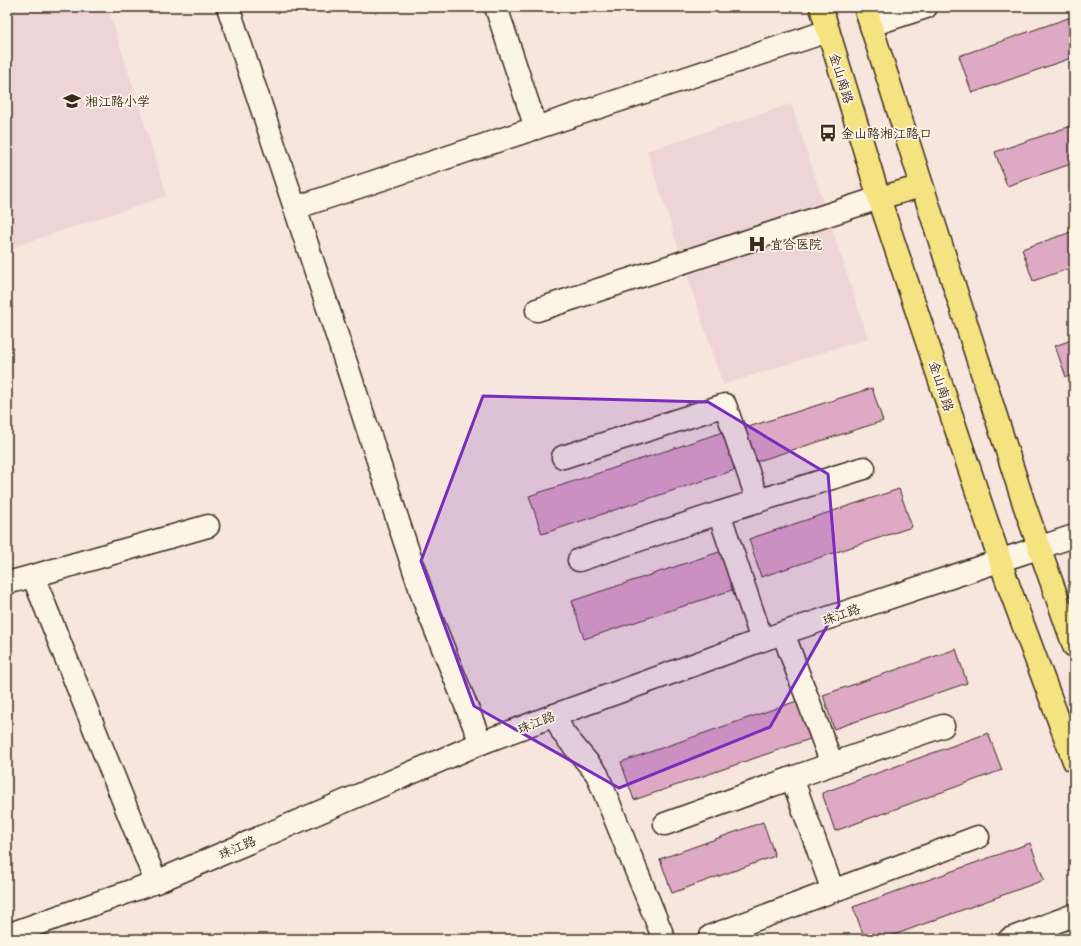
<svg xmlns="http://www.w3.org/2000/svg" width="1081" height="946" font-family="'Comic Neue','LXGW WenKai TC',sans-serif">
  <style>
    .built { fill: #efd4d6 }
    .building { fill: #dea9c4; stroke: #3b2a1e }
    .lines { fill: none; stroke-linecap: round; stroke-linejoin: round }
    .minor-casing { stroke: #3b2a1e; stroke-width: 25 }
    .major-casing { stroke: #3b2a1e; stroke-width: 25 }
    .minor { stroke: #fcf5e5; stroke-width: 22 }
    .major { stroke: #f5e382; stroke-width: 22 }
    .marked { fill: #7b2cbf; fill-opacity: 0.2; stroke: #7b2cbf; stroke-width: 3; stroke-linejoin: round }
    .labels { text-anchor: middle; stroke-width: 3.5; stroke-linejoin: round; paint-order: stroke }
    .street-label { font-size: 13px; fill: #3b2a1e; stroke: #fcf5e5 }
    .poi-label { font-size: 13px; fill: #3b2a1e; stroke: #fcf5e5; text-anchor: start }
  </style>
  <rect width="100%" height="100%" fill="#f6e6de"/>
  <filter id="ink" filterUnits="userSpaceOnUse"><feTurbulence type="fractalNoise" baseFrequency=".025" numOctaves="2"/><feDisplacementMap in="SourceGraphic" scale="8" xChannelSelector="R" yChannelSelector="G"/><feConvolveMatrix kernelMatrix="1 2 1 2 8 2 1 2 1" color-interpolation-filters="sRGB"/></filter>
  <g filter="url(#ink)">
    <g class="built">
      <path d="M7 7H108L167 196 7 249Z"/>
      <path d="M791 104 868 338 723 385 647 151Z"/>
    </g>
    <g class="building">
      <path d="M1074 16V57L972 93 959 56Z"/>
      <path d="M1074 125V163L1007 186 995 152Z"/>
      <path d="M1074 231V267L1033 281 1022 249Z"/>
      <path d="M1074 339V375L1066 377 1055 346Z"/>
      <path d="M872 388 883 421 755 462 745 428Z"/>
      <path d="M723 432 735 470 542 534 529 496Z"/>
      <path d="M899 489 912 527 761 577 749 539Z"/>
      <path d="M722 551 735 589 584 639 572 601Z"/>
      <path d="M956 649 967 683 834 729 823 695Z"/>
      <path d="M797 701 810 739 634 800 621 762Z"/>
      <path d="M988 733 1002 770 835 831 822 793Z"/>
      <path d="M763 822 775 856 672 893 660 859Z"/>
      <path d="M1030 843 1044 880 883 939H865L853 907Z"/>
      <path d="M808 933 811 939H791Z"/>
    </g>
    <g class="lines">
      <g class="minor-casing">
        <g id="minor">
          <path d="M228 7 295 208 828 31"/>
          <path d="M496 7 536 128"/>
          <path d="M871 25 926 7"/>
          <path d="M295 208 425 603 481 743"/>
          <path d="M537 310 879 198"/>
          <path d="M563 457 725 405 758 501"/>
          <path d="M579 560 719 513"/>
          <path d="M33 576 208 526"/>
          <path d="M7 583 33 576 156 882"/>
          <path d="M783 633 832 764 792 778 833 891"/>
          <path d="M762 640 719 513 864 468"/>
          <path d="M555 715 563 733 597 774 664 939"/>
          <path d="M832 764 943 726"/>
          <path d="M665 824 792 778"/>
          <path d="M7 935 156 882 481 743 555 715 762 640 1074 536"/>
          <path d="M711 936 978 837"/>
          <path d="M1010 939 1074 915"/>
        </g>
      </g>
      <g class="major-casing">
        <g id="major">
          <path d="M821 7 879 198 985 516 1009 587 1074 761"/>
          <path d="M865 7 1024 504 1074 646"/>
          <path d="M879 198 922 186"/>
        </g>
      </g>
      <use href="#minor" class="minor"/>
      <use href="#major" class="major"/>
    </g>
  </g>
  <path class="marked" d="M483 396 708 402 828 474 839 605 770 727 619 788 474 706 421 561Z"/>
  <defs>
    <g id="school-bare" transform="scale(1.38)"><path d="M0-5L7-2L0 1L-7-2ZM-4 1L0 2.5L4 1V4Q0 6-4 4Z" fill="#3b2a1e" stroke="#fcf5e5" stroke-width="2.5" paint-order="stroke"/></g>
    <g id="bus-bare" transform="scale(1.38)"><path d="M-5-6H5V4H4V6H2V4H-2V6H-4V4H-5ZM-3.5-4V0h7V-4ZM-3.5 1.2v1.5H-2V1.2ZM2 1.2v1.5H3.5V1.2Z" fill="#3b2a1e" stroke="#fcf5e5" stroke-width="2.5" paint-order="stroke"/></g>
    <g id="hospital-bare" transform="scale(1.38)"><path d="M-5-5h3v3.5h4V-5h3V5h-3V1.5h-4V5h-3Z" fill="#3b2a1e" stroke="#fcf5e5" stroke-width="2.5" paint-order="stroke"/></g>
  </defs>
  <g fill-rule="evenodd">
    <use href="#school-bare" x="72" y="101"/>
    <use href="#bus-bare" x="828" y="133"/>
    <use href="#hospital-bare" x="757" y="244"/>
  </g>
  <g class="labels">
    <g class="street-label">
      <text transform="translate(842 78) rotate(73)" y="5">金山南路</text>
      <text transform="translate(942 386) rotate(72)" y="5">金山南路</text>
      <text transform="translate(841 614) rotate(-19)" y="5">珠江路</text>
      <text transform="translate(536 722) rotate(-21)" y="5">珠江路</text>
      <text transform="translate(237 847) rotate(-23)" y="5">珠江路</text>
    </g>
    <g class="poi-label">
      <text x="85" y="106">湘江路小学</text>
      <text x="841" y="138">金山路湘江路口</text>
      <text x="770" y="249">宜合医院</text>
    </g>
  </g>
  <rect width="1081" height="946" fill="none" stroke="#fcf5e5" stroke-width="24"/>
  <rect x="12" y="12" width="1057" height="922" fill="none" stroke="#3b2a1e" stroke-width="1.5" filter="url(#ink)"/>
</svg>
